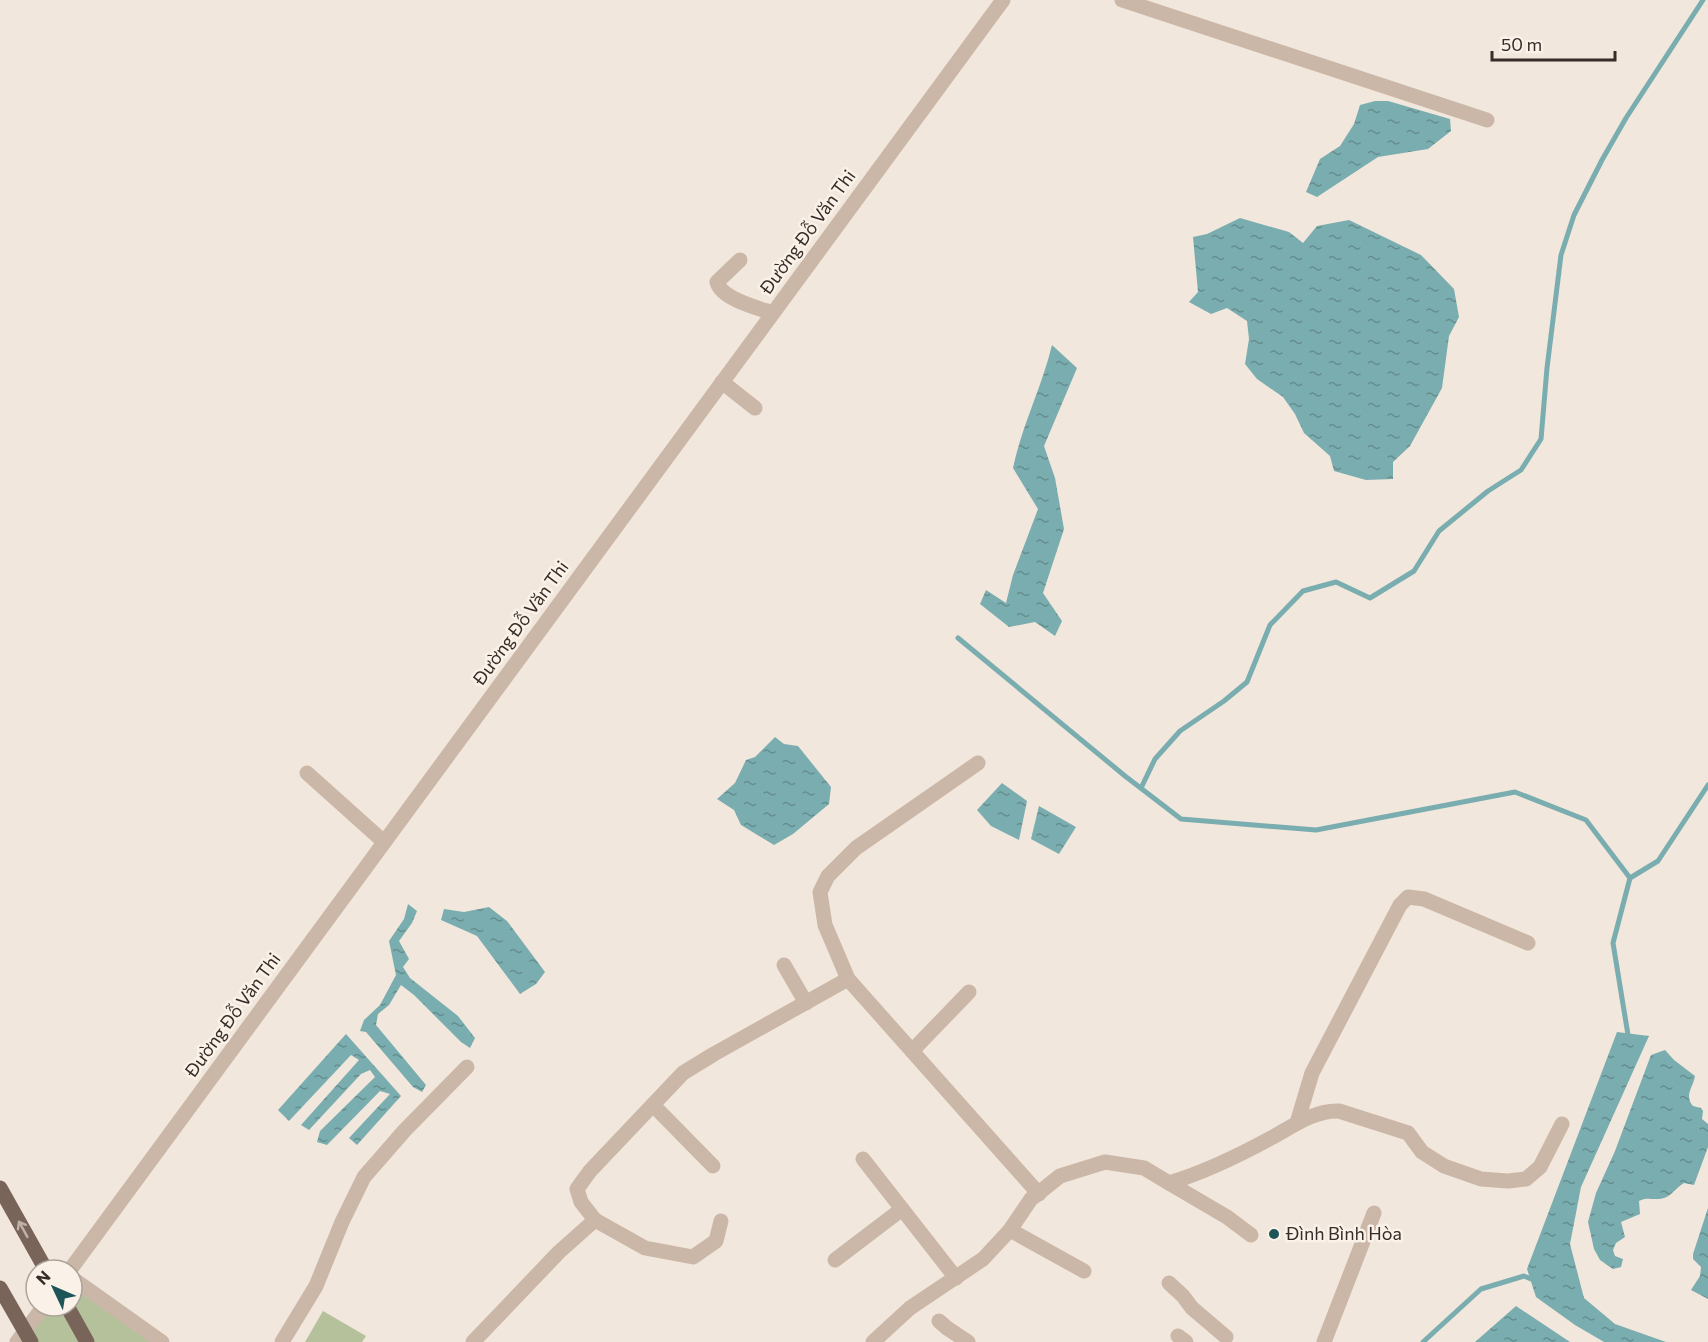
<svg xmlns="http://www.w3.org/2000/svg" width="1708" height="1342" font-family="Commissioner,sans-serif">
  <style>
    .green { fill: #b4c19b }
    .water { fill: url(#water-ripples) }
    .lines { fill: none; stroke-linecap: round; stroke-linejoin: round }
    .stream { stroke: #7aadaf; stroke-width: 5 }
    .minor { stroke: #cab7a7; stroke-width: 15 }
    .major { stroke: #796459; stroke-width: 15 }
    .oneway { stroke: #c0b2a8 }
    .poi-dot { fill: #1d5458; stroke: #faf2e8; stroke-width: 2 }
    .labels { text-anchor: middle; stroke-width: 5; stroke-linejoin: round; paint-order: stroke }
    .street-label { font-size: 18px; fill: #372d28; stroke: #faf2e8 }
    .poi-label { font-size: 18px; fill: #372d28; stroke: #faf2e8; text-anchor: start }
  </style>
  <defs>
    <pattern id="water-ripples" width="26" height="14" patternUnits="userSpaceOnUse" patternTransform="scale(1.5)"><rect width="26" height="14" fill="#7aadaf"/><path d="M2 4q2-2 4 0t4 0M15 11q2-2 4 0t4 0" fill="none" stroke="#658d8e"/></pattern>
  </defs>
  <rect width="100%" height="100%" fill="#f2e7dc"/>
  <g class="green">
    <path d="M72 1284 152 1342H18L45 1306H72Z"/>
    <path d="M323 1311 366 1336 362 1342H305Z"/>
  </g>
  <g class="water">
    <path d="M1375 101H1388L1450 119 1451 131 1428 149 1378 157 1317 197 1306 192 1320 159 1340 146 1354 124 1360 105Z"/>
    <path d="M1240 218 1289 232 1303 243 1317 226 1349 220 1421 255 1454 289 1459 317 1449 336 1442 388 1410 446 1393 462V479L1366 480 1334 471 1330 456 1304 433 1295 414 1283 397 1257 379 1245 364 1249 339 1247 321 1227 308 1211 314 1189 302 1198 292 1193 237 1207 234Z"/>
    <path d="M1052 345 1077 368 1044 446 1055 478 1064 529 1043 593 1062 621 1055 636 1035 622 1009 627 980 604 986 590 1006 603 1013 575 1038 509 1013 468C1022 425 1042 387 1052 345Z"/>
    <path d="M775 737 784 744 798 746 831 787 829 804 793 834 774 845 741 825 734 810 717 799 735 783 746 760 755 757Z"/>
    <path d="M1002 783 1027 801 1019 840 991 826 977 810Z"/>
    <path d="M1039 806 1076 827 1059 854 1031 839Z"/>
    <path d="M408 904 417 911 412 923 399 941 409 959 403 967 410 978 458 1016 475 1038 470 1048 461 1042 414 995 401 985 389 1005 378 1014 376 1025 426 1085 422 1092 413 1087 366 1032 360 1031 364 1020 380 1005 396 975 389 941 404 919Z"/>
    <path d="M489 907 507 921 545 972 536 984 520 994 477 936 441 920 444 909 464 912Z"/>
    <path d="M1617 1032 1649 1036 1581 1187 1570 1244 1584 1298 1615 1324 1666 1342H1604L1575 1325 1536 1297 1527 1269Z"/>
    <path d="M346 1034 401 1096 357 1145 349 1138 390 1094 380 1091 327 1145 317 1142 320 1131 375 1077 370 1070 361 1074 309 1130 301 1125 359 1060 351 1055 289 1121 278 1110Z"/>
    <path d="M1665 1050 1674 1060 1695 1076C1693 1088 1684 1095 1693 1106L1701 1108 1703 1111 1702 1119 1708 1124V1147L1694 1185 1684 1183C1677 1187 1671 1196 1664 1198 1655 1201 1647 1196 1639 1201L1640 1214 1621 1222 1625 1237 1616 1243 1613 1250 1615 1256 1623 1259 1621 1267 1613 1269 1600 1260 1594 1249 1588 1222 1596 1193 1615 1151 1651 1055Z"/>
    <path d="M1708 1208V1299L1691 1290 1700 1276 1701 1267 1693 1259V1254Z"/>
    <path d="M1516 1306 1570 1342H1475Z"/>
  </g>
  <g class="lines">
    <g class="stream">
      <path d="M958 638 1125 776 1181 819 1316 830 1515 792 1586 820 1630 878 1613 943 1629 1041"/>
      <path d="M1141 788 1155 759 1180 731 1224 701 1247 682 1270 625 1303 591 1336 582 1370 598 1414 571 1439 531 1488 491 1521 470 1541 439 1547 368 1561 255 1574 215 1602 160 1626 118 1703 0"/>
      <path d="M1630 878 1658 861 1708 785"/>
      <path d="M1423 1342 1481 1289 1524 1276 1536 1281"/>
    </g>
    <g class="minor">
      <path d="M1122 0 1487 120"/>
      <path d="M740 260 717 282C721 299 758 308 773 313"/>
      <path d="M722 382 755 408"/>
      <path d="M307 773 384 842"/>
      <path d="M784 965 806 1003"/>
      <path d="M848 979 825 925 820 892 828 876 856 848 978 763"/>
      <path d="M912 1051 969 992"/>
      <path d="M653 1105 713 1166"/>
      <path d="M1297 1123 1312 1073 1400 905 1408 897 1424 899 1528 943"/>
      <path d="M863 1159 956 1278"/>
      <path d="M1169 1183 1227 1217 1251 1235"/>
      <path d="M595 1220 645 1248 693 1257 716 1241 721 1221"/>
      <path d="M1010 1230 1084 1271"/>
      <path d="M835 1260 902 1209"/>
      <path d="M70 1270 1003 0"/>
      <path d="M72 1278 162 1342"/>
      <path d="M1169 1283 1183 1296 1192 1308 1226 1337"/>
      <path d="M939 1321 947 1328 968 1342"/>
      <path d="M1178 1336 1186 1342"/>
      <path d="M17 1342 44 1306"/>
      <path d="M282 1342 316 1286 342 1222 364 1177 405 1130 467 1067"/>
      <path d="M473 1342 559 1252 595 1220 581 1202 577 1189 590 1171 683 1073 714 1054 848 979 1039 1194"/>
      <path d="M873 1342 910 1308 983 1259 1010 1230 1031 1199 1060 1176 1105 1162 1144 1168 1169 1183C1205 1172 1238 1156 1271 1138 1292 1127 1314 1110 1339 1111L1408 1133 1422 1152 1444 1166 1481 1179 1508 1181 1526 1179 1540 1167 1562 1124"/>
      <path d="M1324 1342 1374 1213"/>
    </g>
    <g class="major">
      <path d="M0 1188 46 1270"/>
      <path d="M0 1288 31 1342"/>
      <path d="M67 1306 87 1342"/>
    </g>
  </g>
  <defs><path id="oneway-shaft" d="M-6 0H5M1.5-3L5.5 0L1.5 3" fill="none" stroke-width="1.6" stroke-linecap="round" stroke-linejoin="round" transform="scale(1.5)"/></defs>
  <use class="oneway" href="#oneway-shaft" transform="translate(23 1229) rotate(-119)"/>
  <circle class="poi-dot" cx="1274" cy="1234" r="6"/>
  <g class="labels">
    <g class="street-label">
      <text transform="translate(808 232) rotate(-54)" y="6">Đường Đỗ Văn Thi</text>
      <text transform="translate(521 623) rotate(-54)" y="6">Đường Đỗ Văn Thi</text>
      <text transform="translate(233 1015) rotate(-54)" y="6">Đường Đỗ Văn Thi</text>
    </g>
    <g class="poi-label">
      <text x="1286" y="1240">Đình Bình Hòa</text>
    </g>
  </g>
  <g transform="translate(54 1288) rotate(314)"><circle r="28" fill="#faf2e8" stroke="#aca39b" stroke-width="1.5"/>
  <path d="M0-4.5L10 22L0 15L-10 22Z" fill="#1d5458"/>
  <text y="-9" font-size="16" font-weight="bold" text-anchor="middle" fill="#372d28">N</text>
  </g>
  <path d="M1492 51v9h123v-9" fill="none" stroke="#372d28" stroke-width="3"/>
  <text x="1501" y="51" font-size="18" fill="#372d28" stroke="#faf2e8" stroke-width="4.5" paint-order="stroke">50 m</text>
</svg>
